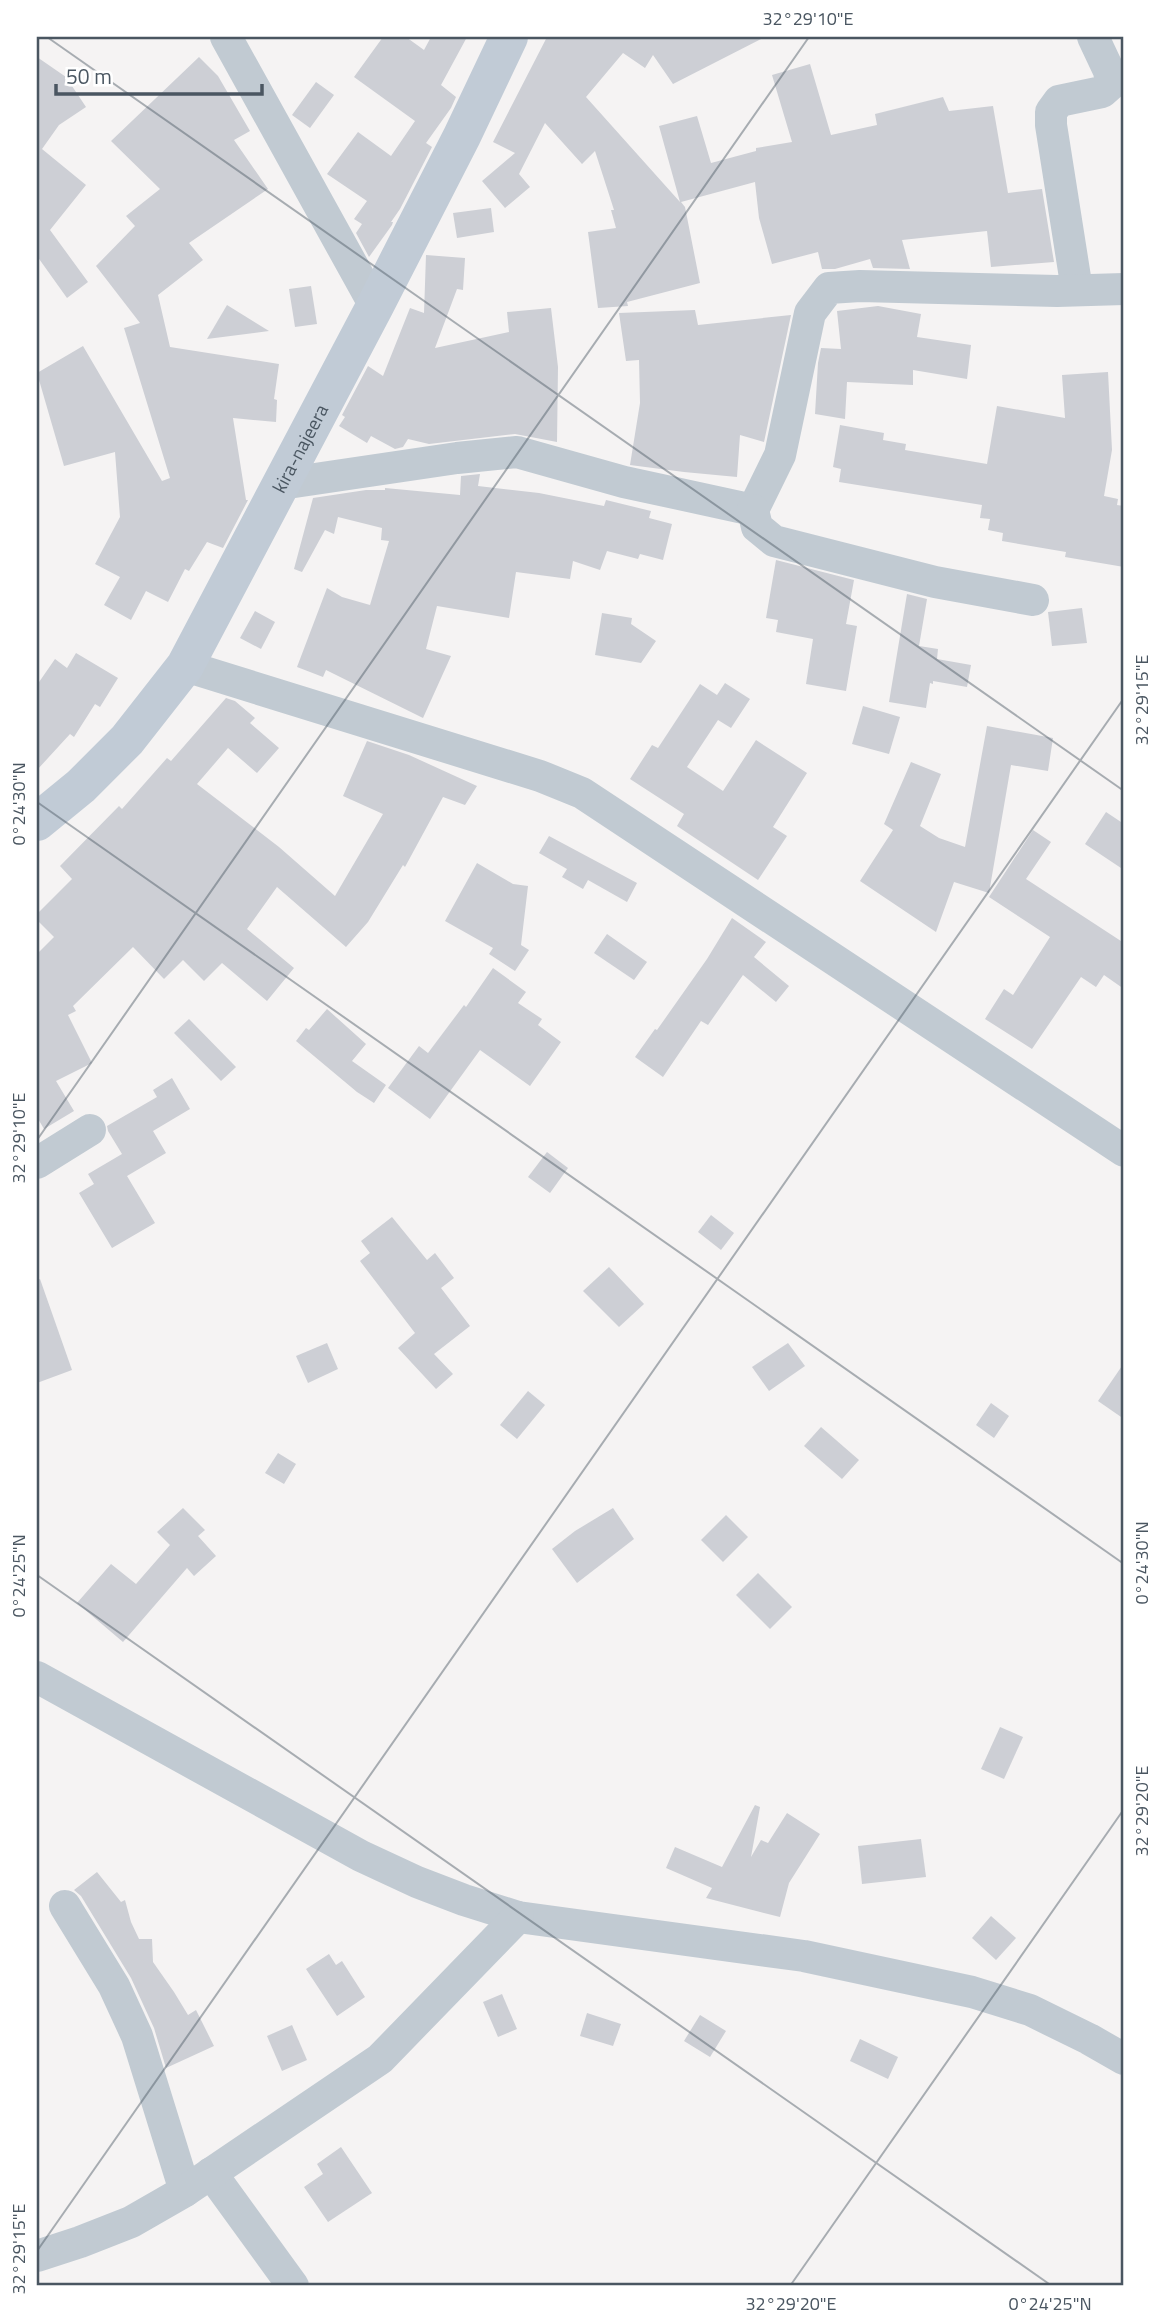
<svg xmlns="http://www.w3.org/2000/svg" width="1161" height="2323" font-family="'Titillium Web',sans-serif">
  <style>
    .building { fill: #cdcfd5 }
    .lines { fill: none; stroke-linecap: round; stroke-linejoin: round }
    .street { stroke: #c1cad2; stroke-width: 32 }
    .secondary { stroke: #c1cbd6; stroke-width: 38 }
    .ticks { fill: none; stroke: #4a5661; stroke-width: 2; stroke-opacity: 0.45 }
    .labels { text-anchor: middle; stroke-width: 6; stroke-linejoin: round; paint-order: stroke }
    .street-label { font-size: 19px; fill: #4a5661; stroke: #fff }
    .neatline { fill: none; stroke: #4a5661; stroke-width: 2.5 }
    .ticks-label { font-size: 18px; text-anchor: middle; fill: #4a5661 }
  </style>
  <rect width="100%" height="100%" fill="#f5f3f3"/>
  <g class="building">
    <path d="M383 37H406L424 50 431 37H467L441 85 456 97 451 108 426 143 432 147 400 209 391 222H393L392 225 369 257 356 233 362 224 354 219 367 201 327 174 358 132 391 156 415 121 354 77Z"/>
    <path d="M547 37H765L673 84 653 55 645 68 623 53 586 97 680 202 659 126 697 116 711 163 756 151V148L792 142 772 75 810 64 831 135 877 125 875 114 943 97 949 111 993 106 1008 193 1042 189 1054 262 991 267 987 231 902 240 910 269 873 268 870 259 835 269H822L818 252 772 264 759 218 755 182 681 202 685 207 700 283 627 302 628 306 598 308 588 232 616 228 611 210H614L595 151 582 164 545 123 519 174 530 187 505 208 482 181 515 153 493 142Z"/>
    <path d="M37 57 66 77 86 107 59 125 42 149 86 185 50 230 88 282 67 298 37 256Z"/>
    <path d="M199 57 218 76 250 131 234 140 268 189 189 243 203 260 158 295 170 347 279 364 274 399 277 400 276 422 233 418 246 500H248L223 548 207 542 189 571 185 569 168 602 146 591 131 620 104 605 120 577 95 564 120 517 115 452 64 466 37 373 83 346 162 481 170 478 124 328 140 323 96 266 135 226 126 216 160 189 111 141Z"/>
    <path d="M316 82 334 95 310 128 292 115Z"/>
    <path d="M491 208 494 232 457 238 453 213Z"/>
    <path d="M426 255 465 258 463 290 457 289 435 348 509 332 507 312 551 308 558 367 557 442 515 434 429 444 408 439 403 447 395 449 371 436 367 443 339 426 345 417 342 415 368 366 383 376 410 308 424 313Z"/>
    <path d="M311 286 317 324 295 327 289 289Z"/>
    <path d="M227 305 269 331 207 339Z"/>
    <path d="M878 306 921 314 917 337 971 345 967 379 913 370V385L847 382 845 419 815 414 818 363 821 348 841 349 837 311Z"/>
    <path d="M695 310 698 325 791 315 764 442 740 435 737 477 684 472 630 465 640 403 639 360 626 361 619 313Z"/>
    <path d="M1108 372 1112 450 1104 496 1118 499 1117 505 1124 506V567L1065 557 1066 552 1002 541 1003 533 988 530 990 519 980 518 982 505 839 482 841 469 833 467 840 425 884 433 883 440 906 444 905 450 987 464 997 406 1065 418 1062 375Z"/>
    <path d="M480 474 478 486 539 493 604 506 606 500 651 511 649 518 672 524 663 560 640 554 638 559 607 551 600 570 573 561 570 579 516 572 509 618 437 606 426 649 451 656 423 718 326 670 323 677 297 667 327 588 342 597 370 605 389 541 381 540 382 528 338 517 334 534 325 530 302 572 294 569 313 498 366 490H385V488L460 495 461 476Z"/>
    <path d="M776 560 854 580 846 624 857 626 846 691 806 684 813 639 776 632 778 620 766 618Z"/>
    <path d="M907 594 927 599 919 646 938 649 937 659 971 665 967 687 933 681V684L930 683 926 708 889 702Z"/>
    <path d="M1082 608 1087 643 1052 646 1048 612Z"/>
    <path d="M255 611 275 622 261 649 240 638Z"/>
    <path d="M602 613 632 618 631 624 656 641 641 663 595 655Z"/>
    <path d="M76 653 118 678 100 707 95 704 74 737 70 734 37 770V685L55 659 67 668Z"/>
    <path d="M725 683 750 699 731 728 718 720 687 767 723 791 756 740 807 773 773 827 787 836 758 880 677 826 684 814 630 779 652 745 658 748 700 684 717 695Z"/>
    <path d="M226 698 235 701 255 718 250 723 279 748 257 773 228 748 197 784 279 847 335 896 383 814 343 796 367 741 409 755 477 786 465 805 443 797 405 867 403 865 368 922 346 947 277 887 247 929 294 968 267 1001 222 963 204 981 183 960 164 979 133 947 73 1006 76 1011 68 1015 92 1063 56 1081 74 1111 44 1129 37 1117V954L54 937 37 920V914L72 879 60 866 119 806 122 809 167 758 171 761Z"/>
    <path d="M863 706 900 717 889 754 852 744Z"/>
    <path d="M987 726 1053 738 1048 771 1011 765 989 893 954 882 936 932 860 881 893 830 884 824 911 762 941 774 920 826 939 838 965 847Z"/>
    <path d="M1106 812 1124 824V870L1085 844Z"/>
    <path d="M1033 830 1051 842 1026 879 1124 943V989L1104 975 1096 987 1081 977 1032 1049 985 1019 1004 989 1013 995 1050 937 989 897Z"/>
    <path d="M549 836 637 883 627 902 588 880 583 889 562 877 567 869 539 853Z"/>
    <path d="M477 863 513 884 528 886 521 945 529 950 515 971 489 954 493 948 445 921Z"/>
    <path d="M732 918 766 942 754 957 789 986 776 1002 743 975 708 1025 701 1021 663 1077 635 1057 655 1029 657 1030 707 959Z"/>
    <path d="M607 934 647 962 634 980 594 953Z"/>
    <path d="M493 968 526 992 518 1003 542 1019 538 1025 561 1042 530 1086 480 1050 430 1119 388 1088 419 1046 428 1053 464 1005 466 1007Z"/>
    <path d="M327 1009 366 1044 352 1061 386 1085 374 1103 357 1092 296 1041 306 1028 309 1030Z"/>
    <path d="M189 1019 236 1067 221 1081 174 1033Z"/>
    <path d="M172 1078 190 1109 153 1131 166 1153 127 1176 155 1223 112 1248 79 1193 94 1184 88 1174 122 1154 108 1131 107 1126 157 1097 153 1090Z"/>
    <path d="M547 1152 568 1168 550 1193 528 1177Z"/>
    <path d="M711 1215 734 1233 721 1250 698 1232Z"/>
    <path d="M392 1217 427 1260 435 1253 454 1278 441 1288 470 1326 434 1354 453 1374 436 1389 398 1348 415 1333 360 1261 370 1253 361 1241Z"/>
    <path d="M609 1267 644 1304 619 1327 583 1291Z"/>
    <path d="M40 1279 72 1370 37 1383V1280Z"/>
    <path d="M327 1343 338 1369 308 1383 296 1356Z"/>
    <path d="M788 1343 805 1366 769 1391 752 1367Z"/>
    <path d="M1124 1363V1419L1098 1401Z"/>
    <path d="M528 1391 545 1405 517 1439 500 1425Z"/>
    <path d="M991 1403 1009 1416 994 1438 976 1425Z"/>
    <path d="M821 1427 859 1460 842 1479 804 1446Z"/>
    <path d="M278 1453 296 1464 284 1484 265 1473Z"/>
    <path d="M183 1508 205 1530 198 1536 216 1556 194 1576 187 1568 123 1642 77 1603 111 1564 136 1584 170 1545 157 1532Z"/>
    <path d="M613 1508 634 1539 577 1583 552 1549 575 1531Z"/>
    <path d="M726 1515 748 1537 723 1562 701 1540Z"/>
    <path d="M758 1573 792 1607 770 1629 736 1595Z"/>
    <path d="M1000 1727 1023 1737 1004 1779 981 1769Z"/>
    <path d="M755 1805 760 1807 751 1857 761 1840 768 1843 787 1813 820 1834 789 1883 780 1917 706 1898 712 1888 666 1868 675 1847 722 1867Z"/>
    <path d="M921 1839 926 1877 862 1884 858 1846Z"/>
    <path d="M97 1872 121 1902 125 1900 131 1922 139 1939H152L153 1962 174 1992 188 2015 196 2010 214 2046 166 2068 154 2028 131 1978 81 1896 74 1890Z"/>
    <path d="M991 1916 1016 1938 996 1960 972 1938Z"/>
    <path d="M329 1954 336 1965 342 1961 365 1997 337 2016 306 1969Z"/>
    <path d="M502 1994 517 2029 498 2037 483 2002Z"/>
    <path d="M587 2013 621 2024 613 2046 580 2036Z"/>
    <path d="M700 2015 726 2031 710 2057 684 2041Z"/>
    <path d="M292 2025 307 2060 282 2071 267 2036Z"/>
    <path d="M860 2039 898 2057 888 2079 850 2061Z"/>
    <path d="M341 2147 372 2193 328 2222 304 2187 323 2174 317 2164Z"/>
  </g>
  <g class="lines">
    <g class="street">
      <path d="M226 37 375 306"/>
      <path d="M1077 290 1051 125V112L1059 101 1102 92 1111 84 1109 71 1093 37"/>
      <path d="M281 484 457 458 517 452 624 482 753 510 780 455 810 313 829 288 860 286 1057 291 1124 289"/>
      <path d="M753 510 757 527 774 541 935 582 1033 600"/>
      <path d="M185 666 540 776 582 793 1124 1151"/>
      <path d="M37 1163 90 1130"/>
      <path d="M37 1677 361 1856 417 1882 464 1900 518 1917 804 1956 972 1992 1030 2010 1089 2039 1124 2059"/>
      <path d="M65 1906 114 1986 137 2036 185 2191"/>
      <path d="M211 2173 293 2286"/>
      <path d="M37 2256 80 2242 131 2222 185 2191 380 2059 518 1917"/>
    </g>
    <path class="secondary" id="s1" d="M37 822 81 786 127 740 185 666 375 306 462 136 509 37"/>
  </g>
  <path class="ticks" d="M47 37 1124 791M37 802 1124 1564M37 1140 809 37M37 1575 1052 2286M37 2251 1124 698M790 2286 1124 1809"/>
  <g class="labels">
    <g class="street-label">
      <text dy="7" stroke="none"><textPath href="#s1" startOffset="462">kira-najeera</textPath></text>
    </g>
  </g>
  <rect width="1161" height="2323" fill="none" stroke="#ffffff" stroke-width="77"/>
  <path d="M56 84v10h206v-10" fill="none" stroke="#4a5661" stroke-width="3.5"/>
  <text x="66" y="84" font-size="21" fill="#4a5661" stroke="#ffffff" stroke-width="5" paint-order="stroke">50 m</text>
  <rect x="38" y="38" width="1084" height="2246" class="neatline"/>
  <g class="ticks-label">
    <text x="808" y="25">32°29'10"E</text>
    <text transform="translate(1142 700) rotate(-90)" y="6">32°29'15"E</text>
    <text transform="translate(19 804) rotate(-90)" y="6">0°24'30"N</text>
    <text transform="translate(19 1138) rotate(-90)" y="6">32°29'10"E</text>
    <text transform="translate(1142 1563) rotate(-90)" y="6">0°24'30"N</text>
    <text transform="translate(19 1576) rotate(-90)" y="6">0°24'25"N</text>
    <text transform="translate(1142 1811) rotate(-90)" y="6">32°29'20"E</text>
    <text transform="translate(19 2249) rotate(-90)" y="6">32°29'15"E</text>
    <text x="791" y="2310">32°29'20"E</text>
    <text x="1050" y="2310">0°24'25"N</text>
  </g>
</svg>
